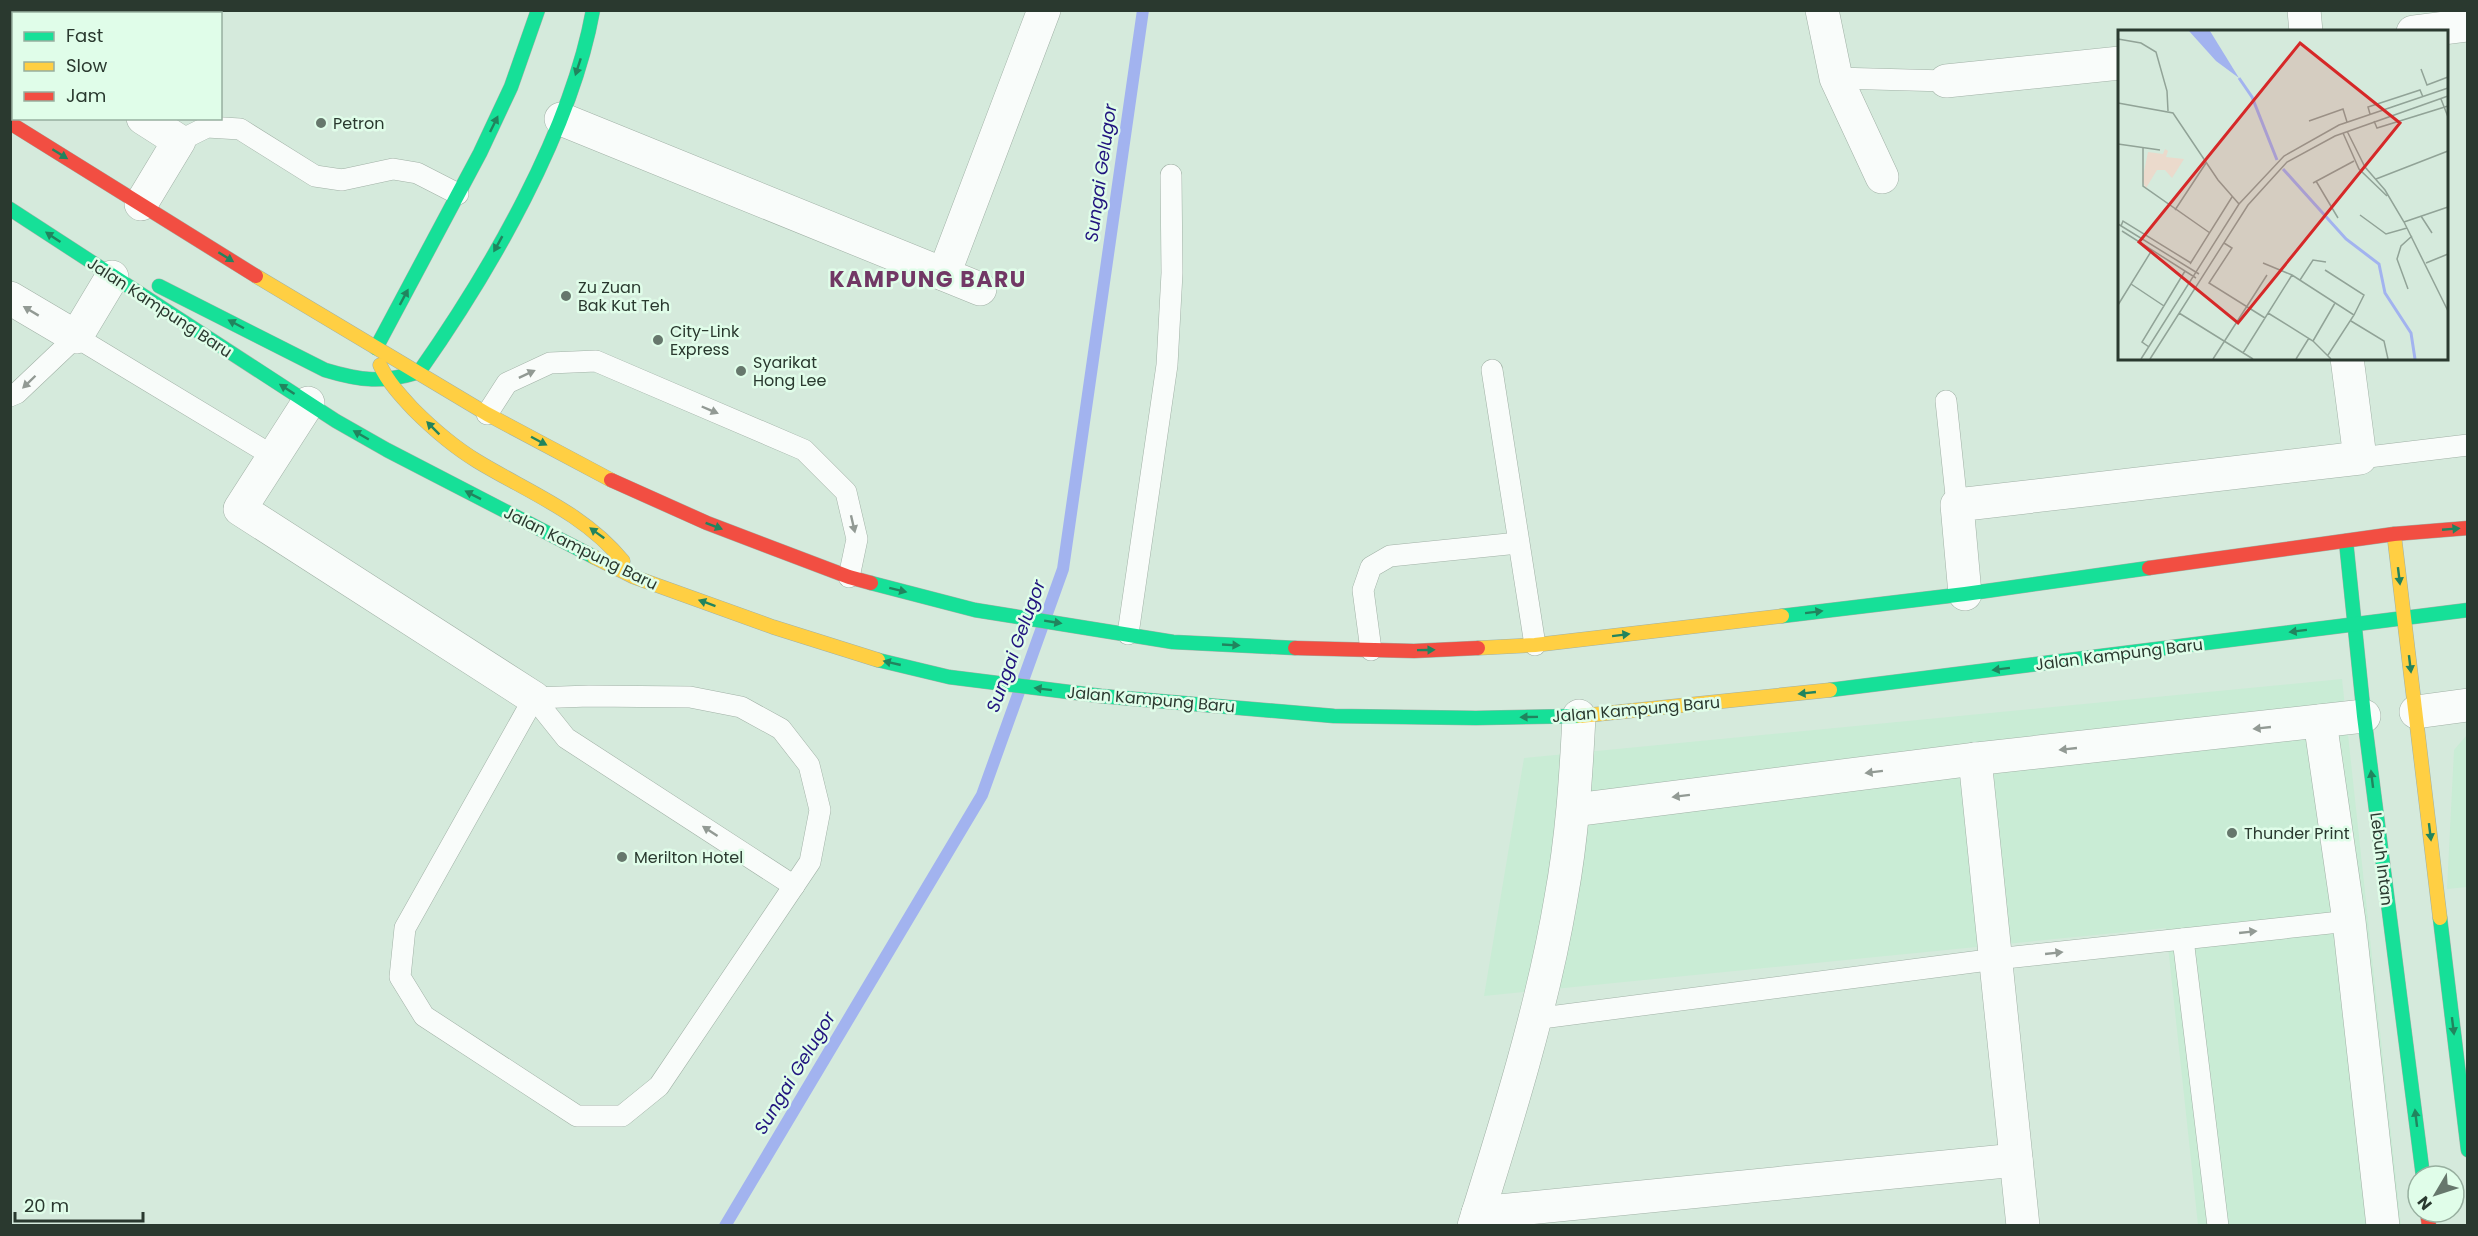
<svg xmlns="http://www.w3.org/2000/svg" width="2478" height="1236" font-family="Poppins,sans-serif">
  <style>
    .built { fill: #c9ecd5 }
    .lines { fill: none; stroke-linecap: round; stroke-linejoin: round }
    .stream { stroke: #a2b3ef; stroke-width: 12 }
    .lane-casing { stroke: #a1b1a6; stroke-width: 22 }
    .street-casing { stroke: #a1b1a6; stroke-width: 34 }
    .fast-casing { stroke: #a1b1a6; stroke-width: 15 }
    .slow-casing { stroke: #a1b1a6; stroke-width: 15 }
    .jam-casing { stroke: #a1b1a6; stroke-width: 15 }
    .lane { stroke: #f9fcfa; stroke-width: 21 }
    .street { stroke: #f9fcfa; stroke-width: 33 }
    .fast { stroke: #16e098; stroke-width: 14 }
    .slow { stroke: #ffcf43; stroke-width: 14 }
    .jam { stroke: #f24e42; stroke-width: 14 }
    .oneway { fill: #21845e }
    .oneway2 { fill: #929a94 }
    .poi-dot { fill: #66776c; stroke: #e0fde9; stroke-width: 2 }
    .labels { text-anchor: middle; stroke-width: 5; stroke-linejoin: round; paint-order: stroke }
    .poi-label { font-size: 16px; fill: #2a392f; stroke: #e0fde9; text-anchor: start }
    .street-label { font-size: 16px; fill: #2a392f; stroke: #e0fde9 }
    .water-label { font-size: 18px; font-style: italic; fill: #20137e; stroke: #e0fde9 }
    .district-label { font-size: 22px; font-weight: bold; letter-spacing: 1.5px; fill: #713865; stroke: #e0fde9 }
    .inset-river { fill: none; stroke: #a2b3ef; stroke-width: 3 }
    .inset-road { fill: none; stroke: #91a397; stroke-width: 1.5 }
    .view { fill: #d62828; fill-opacity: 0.15; stroke: #d62828; stroke-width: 3 }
    .inset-edge { fill: none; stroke: #2a392f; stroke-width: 3 }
  </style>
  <rect width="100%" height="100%" fill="#d5eadc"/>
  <g class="built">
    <path d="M2342 679 2401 1225H2198L2166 928 1484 996 1524 758Z"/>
    <path d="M2467 735V887L2447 889 2454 750Z"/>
  </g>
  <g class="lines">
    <path class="stream" d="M725 1226 982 795 1063 569 1143 10"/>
    <g class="lane-casing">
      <g id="lane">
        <path d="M1836 78 1946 81"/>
        <path d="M179 141 207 127 240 129 315 176 342 180 393 169 417 173 458 194"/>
        <path d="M1492 370 1535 645"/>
        <path d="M10 396 17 393 76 337 273 456"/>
        <path d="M1946 401 1957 505"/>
        <path d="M487 414 507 383 550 363 596 361 804 450 846 492 857 539 849 577"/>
        <path d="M2360 458 2468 445"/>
        <path d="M1128 634 1167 365 1172 273 1171 175"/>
        <path d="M1371 650 1363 590 1371 567 1390 556 1518 543"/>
        <path d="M589 696 690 697 741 707 781 729 809 765 820 810 810 862 659 1086 622 1116H577L424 1016 400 977 405 928 534 698Z"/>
        <path d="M534 698 566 738 794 886"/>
        <path d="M2183 939 2218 1226"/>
        <path d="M1534 1019 1996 959 2349 921"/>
      </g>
    </g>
    <g class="street-casing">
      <g id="street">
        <path d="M1822 10 1836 78 1882 177"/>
        <path d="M2304 10 2306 32"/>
        <path d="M10 32 14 34"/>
        <path d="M2413 32 2468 25"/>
        <path d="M1946 81 2120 63"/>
        <path d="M561 119 980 289"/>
        <path d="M141 204 179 141 143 118"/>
        <path d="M944 274 1044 10"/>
        <path d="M10 298 76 337 112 277"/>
        <path d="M308 403 240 509 534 698"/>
        <path d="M1965 594 1957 505 2360 458 2347 358"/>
        <path d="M2416 712 2468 705"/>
        <path d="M2320 721 2349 921 2383 1226"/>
        <path d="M1975 759 2023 1226"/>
        <path d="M1574 810 1975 759 2364 716"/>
        <path d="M1478 1213 2016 1160"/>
        <path d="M1474 1226C1507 1121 1543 1006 1561 898 1572 838 1576 777 1579 716"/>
      </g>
    </g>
    <g class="fast-casing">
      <g id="fast">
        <path d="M10 209 336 421 387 450 594 557"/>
        <path d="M159 286 325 370C361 381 383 383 419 372"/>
        <path d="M376 348 480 153 511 87 538 10"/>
        <path d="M419 372C490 271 571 132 593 10"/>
        <path d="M2346 541 2364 716 2423 1176"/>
        <path d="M871 583 975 610 1173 642 1295 648"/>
        <path d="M1782 616 1965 594 2149 568"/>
        <path d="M878 660 949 677 1101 696 1334 716 1476 718 1580 716"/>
        <path d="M1830 690 2468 610"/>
        <path d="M2440 918 2468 1150"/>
      </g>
    </g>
    <g class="slow-casing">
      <g id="slow">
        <path d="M256 276 487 414 611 480"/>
        <path d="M380 365C388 382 400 395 413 409 432 428 454 447 477 461 528 492 584 513 623 561"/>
        <path d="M2394 534 2440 918"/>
        <path d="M594 557 634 577 773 627 878 660"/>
        <path d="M1478 648 1535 645 1782 616"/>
        <path d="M1580 716 1830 690"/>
      </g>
    </g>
    <g class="jam-casing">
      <g id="jam">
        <path d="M10 123 256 276"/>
        <path d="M611 480 707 523 849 577 871 583"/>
        <path d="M2149 568 2394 534 2468 528"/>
        <path d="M1295 648 1414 651 1478 648"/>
        <path d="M2427 1212 2429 1226"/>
      </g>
    </g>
    <use href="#lane" class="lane"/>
    <use href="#street" class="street"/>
    <use href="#fast" class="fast"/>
    <use href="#slow" class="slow"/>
    <use href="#jam" class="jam"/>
  </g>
  <defs><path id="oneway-solid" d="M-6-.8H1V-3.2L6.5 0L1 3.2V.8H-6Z" transform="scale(1.5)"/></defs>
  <g class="oneway">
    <use href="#oneway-solid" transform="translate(578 67) rotate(108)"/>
    <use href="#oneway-solid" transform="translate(494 124) rotate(-64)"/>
    <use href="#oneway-solid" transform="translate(60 154) rotate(32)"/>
    <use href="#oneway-solid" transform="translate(53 237) rotate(-146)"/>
    <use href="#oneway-solid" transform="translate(498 244) rotate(119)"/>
    <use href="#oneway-solid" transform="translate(226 257) rotate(32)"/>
    <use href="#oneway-solid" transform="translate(404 297) rotate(-62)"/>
    <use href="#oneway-solid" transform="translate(236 324) rotate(-152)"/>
    <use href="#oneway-solid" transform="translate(287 389) rotate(-147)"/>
    <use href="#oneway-solid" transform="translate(433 428) rotate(-135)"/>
    <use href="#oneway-solid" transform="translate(361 435) rotate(-150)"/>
    <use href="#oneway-solid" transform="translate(539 441) rotate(28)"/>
    <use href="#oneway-solid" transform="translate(473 495) rotate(-153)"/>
    <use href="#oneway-solid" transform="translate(714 526) rotate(21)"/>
    <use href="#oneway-solid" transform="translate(2451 529) rotate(-5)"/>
    <use href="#oneway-solid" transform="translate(597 533) rotate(-144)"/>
    <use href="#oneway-solid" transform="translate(2399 576) rotate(83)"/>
    <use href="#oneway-solid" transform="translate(898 590) rotate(14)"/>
    <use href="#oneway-solid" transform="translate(707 603) rotate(-160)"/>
    <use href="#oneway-solid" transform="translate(1814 612) rotate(-7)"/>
    <use href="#oneway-solid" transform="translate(1053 622) rotate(9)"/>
    <use href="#oneway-solid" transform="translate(2298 631) rotate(173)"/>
    <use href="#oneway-solid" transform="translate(1621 635) rotate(-7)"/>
    <use href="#oneway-solid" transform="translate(1231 645) rotate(3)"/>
    <use href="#oneway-solid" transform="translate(1426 650) rotate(-1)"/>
    <use href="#oneway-solid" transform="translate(892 663) rotate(-167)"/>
    <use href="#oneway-solid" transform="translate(2410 664) rotate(83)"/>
    <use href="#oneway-solid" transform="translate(2001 669) rotate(173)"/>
    <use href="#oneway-solid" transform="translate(1043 689) rotate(-173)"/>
    <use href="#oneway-solid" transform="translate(1807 693) rotate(174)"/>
    <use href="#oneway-solid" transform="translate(1529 717) rotate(179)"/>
    <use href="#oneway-solid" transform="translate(2372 779) rotate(-97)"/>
    <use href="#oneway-solid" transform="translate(2430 832) rotate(83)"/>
    <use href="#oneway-solid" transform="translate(2453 1026) rotate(83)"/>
    <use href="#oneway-solid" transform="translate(2416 1118) rotate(-97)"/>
  </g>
  <g class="oneway2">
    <use href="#oneway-solid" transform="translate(31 311) rotate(-149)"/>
    <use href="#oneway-solid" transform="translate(527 374) rotate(-25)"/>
    <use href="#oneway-solid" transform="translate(29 382) rotate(136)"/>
    <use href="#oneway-solid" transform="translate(710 410) rotate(23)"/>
    <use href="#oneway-solid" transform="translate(853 524) rotate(77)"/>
    <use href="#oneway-solid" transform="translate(2262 728) rotate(174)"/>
    <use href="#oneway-solid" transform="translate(2068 749) rotate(174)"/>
    <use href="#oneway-solid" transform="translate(1874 772) rotate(173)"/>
    <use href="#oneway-solid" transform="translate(1681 796) rotate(173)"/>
    <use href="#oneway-solid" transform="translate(710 831) rotate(-147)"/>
    <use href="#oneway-solid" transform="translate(2248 932) rotate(-6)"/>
    <use href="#oneway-solid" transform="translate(2054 953) rotate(-6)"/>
  </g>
  <g class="poi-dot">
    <circle cx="321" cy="123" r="6"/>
    <circle cx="566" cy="296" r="6"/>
    <circle cx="658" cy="340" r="6"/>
    <circle cx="741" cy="371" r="6"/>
    <circle cx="2232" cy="833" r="6"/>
    <circle cx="622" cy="857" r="6"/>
  </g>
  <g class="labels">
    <g class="poi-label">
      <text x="333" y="129">Petron</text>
      <text x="578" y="293">Zu Zuan<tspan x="578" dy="18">Bak Kut Teh</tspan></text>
      <text x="670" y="337">City-Link<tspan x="670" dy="18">Express</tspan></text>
      <text x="753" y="368">Syarikat<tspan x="753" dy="18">Hong Lee</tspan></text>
      <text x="2244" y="839">Thunder Print</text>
      <text x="634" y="863">Merilton Hotel</text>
    </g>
    <g class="street-label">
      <text transform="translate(160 307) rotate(33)" y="6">Jalan Kampung Baru</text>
      <text transform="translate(581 548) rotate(26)" y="6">Jalan Kampung Baru</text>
      <text transform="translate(2119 654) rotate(-7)" y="6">Jalan Kampung Baru</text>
      <text transform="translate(1151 699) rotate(5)" y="6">Jalan Kampung Baru</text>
      <text transform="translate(1636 709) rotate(-5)" y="6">Jalan Kampung Baru</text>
      <text transform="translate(2382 859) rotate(83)" y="6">Lebuh Intan</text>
    </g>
    <g class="water-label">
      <text transform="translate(1101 173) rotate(-82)" y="6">Sungai Gelugor</text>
      <text transform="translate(1016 646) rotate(-70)" y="6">Sungai Gelugor</text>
      <text transform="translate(795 1073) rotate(-59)" y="6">Sungai Gelugor</text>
    </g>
    <g class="district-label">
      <text x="928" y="287">KAMPUNG BARU</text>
    </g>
  </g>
  <g transform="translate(2118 30)">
    <rect width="330" height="330" fill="#d5eadc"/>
    <path d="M47 119 50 121 48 127 66 129 54 148 47 140H39L28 158 24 151 30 122 45 124Z" fill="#ebdacc"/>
    <path d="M71 1H92L121 48 98 31Z" fill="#a2b3ef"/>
    <path class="inset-river" d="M121 48 134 67 159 130M165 139 228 209 261 234 267 263 293 303 297 329"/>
    <path class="inset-road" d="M0 9 23 13 38 22 49 61 50 81M303 39 309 55 330 47M323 69 330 87M0 73 55 83 100 150 121 174M252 84 250 77 302 60 305 67M191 91 225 79 229 92M256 91 259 98 330 76M229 101 247 137 267 160 286 192 330 281M225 103 241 139 269 166M0 114 42 120M25 118V156L92 203M258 149 330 121M198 151 220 188M195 153 236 131M57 180 88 133M242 185 268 204 289 198M303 186 314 203M286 192 330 177M0 194 81 244M3 196 5 191 73 233M4 201 78 248M106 213 114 218 91 253 147 288M145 233 174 245 236 285 210 325M308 233 330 224M72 234 114 167M207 240 246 265 236 285M182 250 195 230 208 232M13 254 46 276M290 259 279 229 283 216 294 206M0 275 34 220M61 283 135 329M150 283 195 311 213 329M233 291 266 311 270 329M195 311 217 273M31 317 24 312 67 241M125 323 174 245M23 329 121 174 166 126 221 95 330 58M32 329 130 175 169 132 217 106 330 66M95 329 149 245M178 329 191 308"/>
    <path class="view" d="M182 13 282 93 120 293 21 212Z"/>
    <rect width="330" height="330" class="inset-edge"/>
  </g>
  <rect width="2478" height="1236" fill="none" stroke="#2a392f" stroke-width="24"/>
  <rect x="12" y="12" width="210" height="108" fill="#e0fde9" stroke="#97af9f" stroke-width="1.5"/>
  <rect x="24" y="32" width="30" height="9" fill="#16e098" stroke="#97af9f" stroke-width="1.5"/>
  <text x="66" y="42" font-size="18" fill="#2a392f">Fast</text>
  <rect x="24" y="62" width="30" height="9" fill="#ffcf43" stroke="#97af9f" stroke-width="1.5"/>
  <text x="66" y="72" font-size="18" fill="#2a392f">Slow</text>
  <rect x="24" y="92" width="30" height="9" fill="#f24e42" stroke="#97af9f" stroke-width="1.5"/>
  <text x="66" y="102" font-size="18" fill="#2a392f">Jam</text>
  <g transform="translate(2436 1194) rotate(231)"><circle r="28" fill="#e0fde9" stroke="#97af9f" stroke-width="1.5"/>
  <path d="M0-4.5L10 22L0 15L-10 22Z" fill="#66776c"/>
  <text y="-9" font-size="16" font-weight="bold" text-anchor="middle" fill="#2a392f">N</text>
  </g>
  <path d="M15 1212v9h128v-9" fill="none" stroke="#2a392f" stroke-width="3"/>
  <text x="24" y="1212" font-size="18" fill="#2a392f" stroke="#e0fde9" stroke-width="4.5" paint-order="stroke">20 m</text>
</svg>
